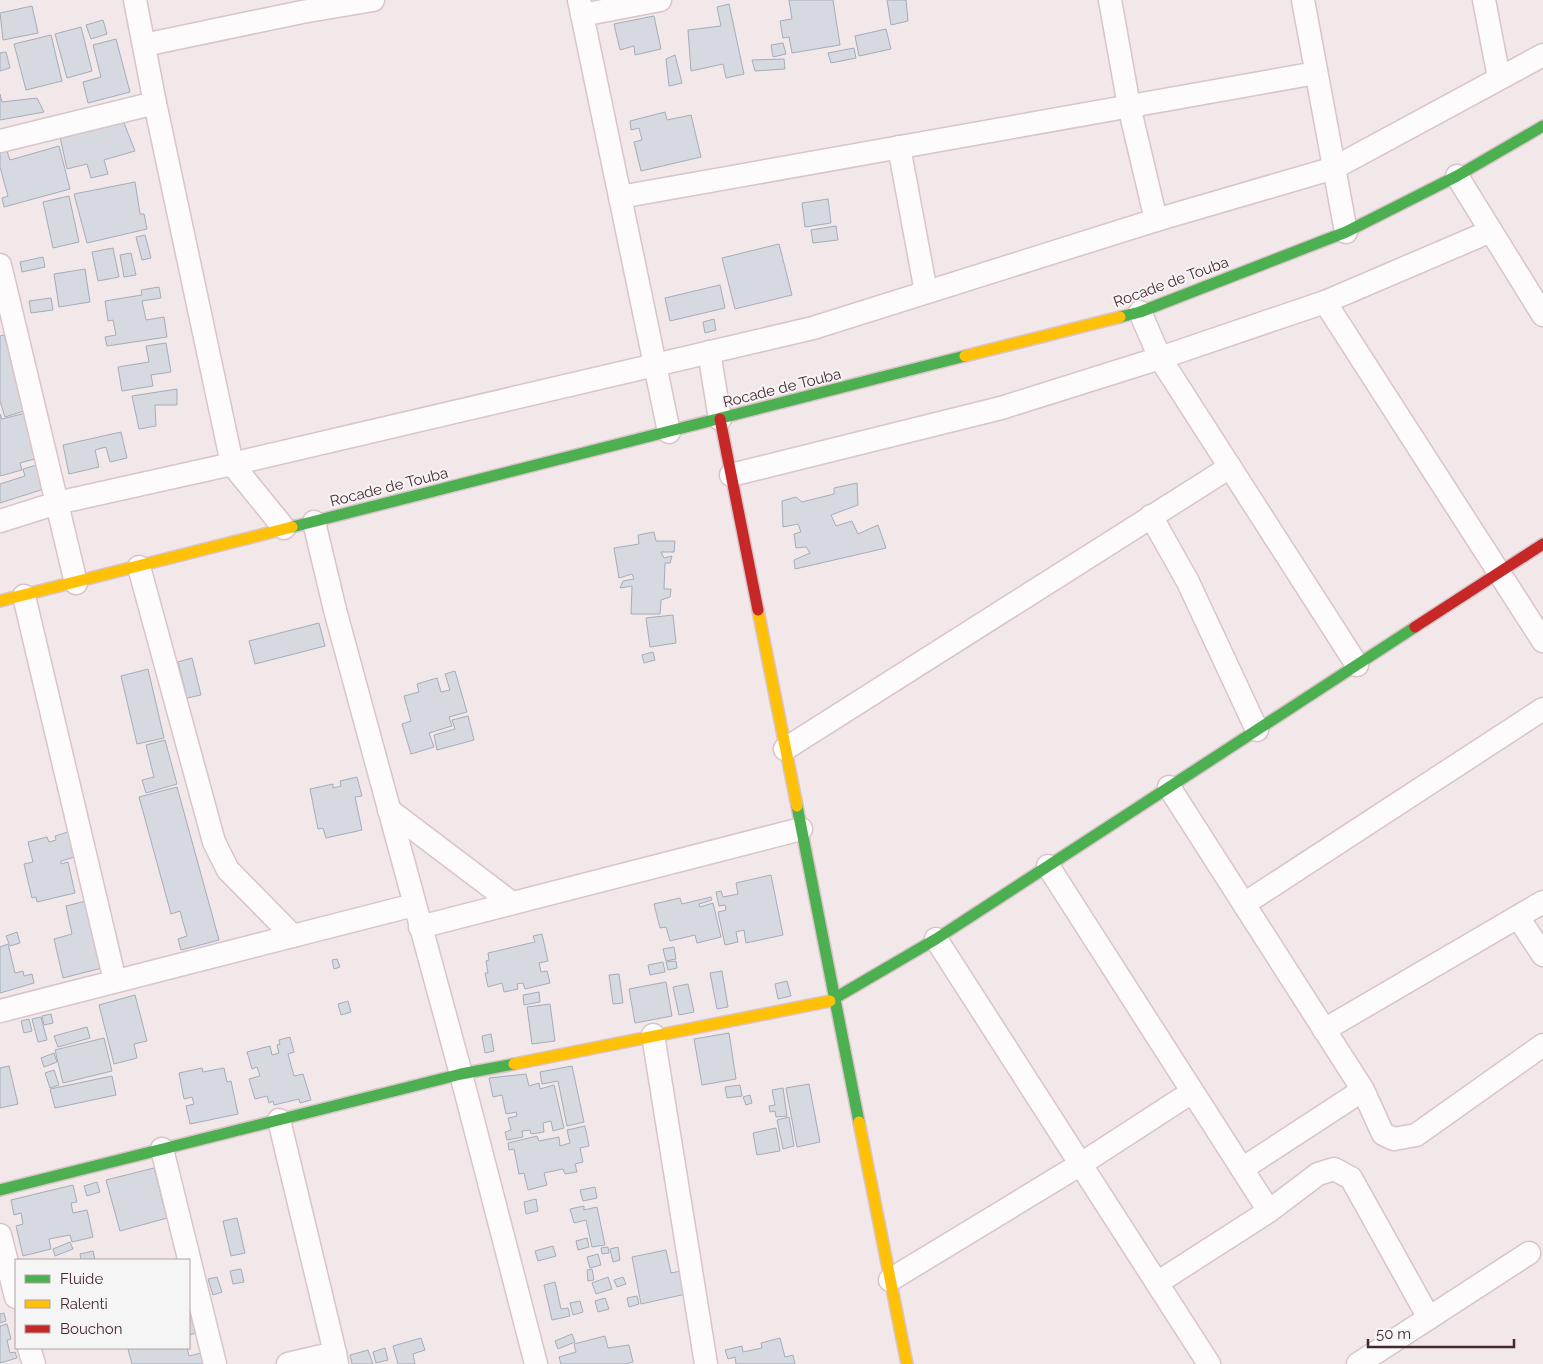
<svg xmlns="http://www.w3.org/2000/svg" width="1543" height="1364" font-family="Raleway,sans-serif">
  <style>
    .building { fill: #d6d9e0; stroke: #a4adb9 }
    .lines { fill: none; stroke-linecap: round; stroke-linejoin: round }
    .street-casing { stroke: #d9c4c9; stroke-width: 25 }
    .fast-casing { stroke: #d9c4c9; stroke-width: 14 }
    .slow-casing { stroke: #d9c4c9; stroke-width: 14 }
    .jam-casing { stroke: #d9c4c9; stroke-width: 14 }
    .street { stroke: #fdfbfc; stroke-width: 22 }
    .fast { stroke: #4caf50; stroke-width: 11 }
    .slow { stroke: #ffc107; stroke-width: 11 }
    .jam { stroke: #c62828; stroke-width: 11 }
    .labels { text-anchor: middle; stroke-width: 4; stroke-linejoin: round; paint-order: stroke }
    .street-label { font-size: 15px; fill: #49252f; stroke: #f5f5f5 }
  </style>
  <rect width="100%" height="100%" fill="#f2e7e9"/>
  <g class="building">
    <path d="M789 0H833L840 45 792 53 789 37 783 38 780 21 792 19Z"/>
    <path d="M887 0H906L908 21 891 25Z"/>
    <path d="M729 4 744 74 726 78 723 64 691 71 688 30 721 26 717 7Z"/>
    <path d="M32 6 38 33 3 40 0 13Z"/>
    <path d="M654 16 661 49 635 55 634 46 620 50 614 24Z"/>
    <path d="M103 20 107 34 91 39 86 25Z"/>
    <path d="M81 27 92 71 67 78 55 34Z"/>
    <path d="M886 29 891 49 859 56 855 36Z"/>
    <path d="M51 35 62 81 26 90 14 44Z"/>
    <path d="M116 39 130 92 88 103 83 82 101 77 93 45Z"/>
    <path d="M783 43 786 54 773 57 771 45Z"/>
    <path d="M854 48 856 58 831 63 828 53Z"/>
    <path d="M6 52 10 68 0 71V53Z"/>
    <path d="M675 55 682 83 669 86 666 59Z"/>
    <path d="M784 59 785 69 755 71 752 60Z"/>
    <path d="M0 94 2 102 37 98 44 112 0 120Z"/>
    <path d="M665 112 667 120 691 115 701 157 641 171 634 142 642 140 639 128 631 130 630 121Z"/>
    <path d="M124 123 135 151 104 160 108 174 91 178 87 164 67 169 60 137Z"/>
    <path d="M59 146 70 189 4 207 2 198 8 196 0 167V153L7 151 10 160Z"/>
    <path d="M135 182 140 214H144L147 229 87 243 74 194Z"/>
    <path d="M69 196 79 242 53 248 43 202Z"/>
    <path d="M828 199 831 223 805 227 802 203Z"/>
    <path d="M836 226 838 240 813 243 811 230Z"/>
    <path d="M145 235 151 258 142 260 136 237Z"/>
    <path d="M779 244 792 295 735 309 722 258Z"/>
    <path d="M113 248 119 277 98 281 92 252Z"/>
    <path d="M131 253 136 275 124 277 120 255Z"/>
    <path d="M43 257 45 267 22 272 20 262Z"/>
    <path d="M85 269 90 302 59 307 54 274Z"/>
    <path d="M720 285 725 308 670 321 665 298Z"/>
    <path d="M159 287 161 298 142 301 146 320 164 317 167 337 107 346 105 337 116 335 113 320 108 321 105 301 142 295 141 290Z"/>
    <path d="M51 298 53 310 31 313 29 301Z"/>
    <path d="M714 319 716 330 705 333 703 322Z"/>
    <path d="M4 335 27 410 5 417 0 401V336Z"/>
    <path d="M166 343 171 372 151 375 153 386 122 391 118 367 149 362 146 346Z"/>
    <path d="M177 389V405H155L156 426 139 429 132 396Z"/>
    <path d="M26 413 38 458 20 463 22 470 0 476V414L2 419Z"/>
    <path d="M121 432 127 458 110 462 106 447 95 450 99 467 69 474 63 445Z"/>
    <path d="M40 464 47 488 0 503V484L25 476 23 469Z"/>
    <path d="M857 483 858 505 831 515 836 526 852 521 858 534 878 525 886 548 795 569 794 560 810 553 806 547 796 548 794 534 801 532 798 524 783 527 782 501 796 497 802 502 834 494V488Z"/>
    <path d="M654 532 656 541H675L674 552H661L664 558 672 556 670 563H665L664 589H671L670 597 661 600 660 614H631L632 586 620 588 623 581 634 579 632 574 619 578 614 548 639 544 638 535Z"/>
    <path d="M673 615 676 643 650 647 646 618Z"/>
    <path d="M319 623 325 646 255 664 249 641Z"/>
    <path d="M653 652 655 660 644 663 642 655Z"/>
    <path d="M192 658 201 695 187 698 178 662Z"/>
    <path d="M148 669 164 738 137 744 121 676Z"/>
    <path d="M455 671 467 712 449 717 452 726 429 733 434 747 411 754 402 724 411 721 404 696 419 692 417 684 437 678 441 692 450 690 445 674Z"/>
    <path d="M468 716 474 740 437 750 434 735 455 729 452 720Z"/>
    <path d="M165 740 177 784 146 793 142 780 154 777 146 745Z"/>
    <path d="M357 777 362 796 355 797 362 830 326 838 323 828 318 829 310 789 333 784V788L341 786 340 781Z"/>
    <path d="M177 787 219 940 181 950 178 939 187 936 183 922 180 911 171 914 139 797Z"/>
    <path d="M68 832 75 857 61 861V864L68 862 75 893 37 902 36 897 32 898 24 864 33 862 28 842 47 837 49 842 56 840 55 836Z"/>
    <path d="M771 875 783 935 746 943 744 930 736 932 738 942 725 945 718 912 726 910 725 905 719 906 716 892 721 891 723 897 738 894 736 883Z"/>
    <path d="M711 897 712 900 699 904 700 907 713 903 721 937 697 943 695 935 670 941 666 927 660 928 654 904 680 898 682 904Z"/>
    <path d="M86 901 102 968 63 978 54 939 72 934 66 906Z"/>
    <path d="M17 932 20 943 10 946 6 936Z"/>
    <path d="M542 934 548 961 539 963 541 972 547 971 550 983 525 989 523 983 517 984 518 989 504 992 502 983 488 987 485 973H488L486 961 489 960 488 953 535 942 533 936Z"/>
    <path d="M8 944 15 973 23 971 24 976 32 974 34 983 0 993V947Z"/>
    <path d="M674 947 676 959 666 961 663 949Z"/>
    <path d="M337 959 340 967 334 969 332 960Z"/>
    <path d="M676 961 677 968 668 970 666 962Z"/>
    <path d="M663 962 665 972 650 975 648 965Z"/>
    <path d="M722 971 728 1007 717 1009 710 973Z"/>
    <path d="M619 974 623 1003 613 1004 609 975Z"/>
    <path d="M787 981 791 996 778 999 775 984Z"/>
    <path d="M666 982 672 1016 635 1023 629 989Z"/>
    <path d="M688 984 694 1012 679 1015 673 987Z"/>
    <path d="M539 992 540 1002 524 1005 523 995Z"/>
    <path d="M135 995 147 1041 134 1044 137 1058 114 1064 99 1005Z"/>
    <path d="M348 1001 351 1012 341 1015 338 1004Z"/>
    <path d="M550 1004 555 1041 532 1044 527 1007Z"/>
    <path d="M51 1014 53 1023 44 1025 42 1016Z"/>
    <path d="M41 1017 47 1040 38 1042 32 1019Z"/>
    <path d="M29 1019 32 1031 24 1033 21 1021Z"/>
    <path d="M87 1027 90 1038 58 1047 54 1036Z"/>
    <path d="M729 1033 736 1079 702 1085 694 1039Z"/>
    <path d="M491 1034 494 1051 485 1053 482 1036Z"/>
    <path d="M290 1037 294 1052 288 1054 294 1076 303 1074 311 1100 300 1103 299 1099 274 1105 273 1101 269 1103 267 1096 255 1099 249 1079 260 1076 257 1067 252 1069 247 1052 270 1046 272 1055 279 1053 277 1045 280 1044 279 1040Z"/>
    <path d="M104 1038 112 1071 63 1083 55 1050Z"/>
    <path d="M54 1053 57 1062 44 1067 41 1058Z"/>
    <path d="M9 1066 18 1104 0 1108V1068Z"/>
    <path d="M572 1066 584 1122 567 1126 558 1081 542 1084 540 1072Z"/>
    <path d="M202 1068 203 1072 224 1068 227 1082 231 1081 238 1114 190 1124 186 1106 194 1104 192 1097 184 1099 179 1073Z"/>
    <path d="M54 1070 59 1085 50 1088 45 1073Z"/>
    <path d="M526 1074 529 1086 539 1083 540 1089 554 1085 564 1128 553 1131 551 1121 543 1123 544 1132 531 1134 530 1130 522 1131 523 1137 507 1140 505 1132 511 1130 508 1118 517 1116 516 1112 506 1114 502 1095 493 1097 489 1078Z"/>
    <path d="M112 1076 116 1095 55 1108 50 1089Z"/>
    <path d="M809 1084 820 1142 797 1147 786 1088Z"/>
    <path d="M740 1085 742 1096 727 1098 725 1087Z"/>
    <path d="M783 1088 787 1116 776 1117 775 1111 770 1112 769 1106 775 1105 772 1090Z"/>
    <path d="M750 1095 752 1103 746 1105 743 1097Z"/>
    <path d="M789 1117 794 1146 783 1149 777 1120Z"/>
    <path d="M585 1126 589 1146 580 1148 583 1162 575 1164 577 1172 565 1174 563 1169 544 1173 547 1185 528 1190 524 1173 519 1174 514 1149 509 1150 508 1143 537 1136 539 1141 559 1137 560 1146 570 1143 567 1130Z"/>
    <path d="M776 1128 780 1151 757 1155 753 1133Z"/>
    <path d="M154 1168 167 1218 120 1231 106 1180Z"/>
    <path d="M97 1182 100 1192 87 1196 84 1186Z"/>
    <path d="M73 1185 77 1202 71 1203 73 1213 87 1210 93 1237 72 1242 70 1235 49 1239 51 1249 23 1256 16 1226 23 1224 21 1213 14 1215 11 1200Z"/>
    <path d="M595 1187 597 1198 583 1201 580 1190Z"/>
    <path d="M536 1199 538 1211 526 1214 524 1202Z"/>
    <path d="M584 1206V1210L597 1207 605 1245 592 1247 586 1220 574 1223 570 1209Z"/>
    <path d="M237 1218 245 1253 231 1256 223 1221Z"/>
    <path d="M587 1238 589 1247 578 1250 576 1241Z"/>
    <path d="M70 1242 73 1249 55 1256 53 1249Z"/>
    <path d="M553 1246 556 1256 538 1261 535 1251Z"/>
    <path d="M608 1247 609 1253 602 1254 601 1248Z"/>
    <path d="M618 1247 620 1260 613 1262 610 1249Z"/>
    <path d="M666 1250 671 1273 681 1271 686 1294 641 1304 632 1257Z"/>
    <path d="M93 1251 95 1260H81L80 1254Z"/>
    <path d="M598 1254 601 1265 590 1268 587 1257Z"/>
    <path d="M241 1269 244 1282 233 1284 230 1271Z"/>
    <path d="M592 1269 594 1280 588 1281 587 1270Z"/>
    <path d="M217 1277 222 1292 213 1295 208 1279Z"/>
    <path d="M608 1277 612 1289 596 1294 592 1283Z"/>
    <path d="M623 1277 626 1284 617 1287 614 1280Z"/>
    <path d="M555 1282 561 1309 568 1308 570 1316 552 1320 544 1285Z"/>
    <path d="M637 1296 639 1304 629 1307 627 1298Z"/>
    <path d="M605 1298 609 1309 598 1312 595 1301Z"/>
    <path d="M580 1301 583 1312 573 1315 570 1303Z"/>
    <path d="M4 1313 6 1321 0 1323V1314Z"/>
    <path d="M191 1317 196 1333 189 1335V1318Z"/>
    <path d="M7 1324 11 1339 7 1340 10 1353 15 1352 17 1358 0 1363V1326Z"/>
    <path d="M572 1334 575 1342 558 1349 555 1341Z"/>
    <path d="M605 1336 608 1348 629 1345 633 1362 626 1364H561L559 1357 576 1352 574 1344Z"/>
    <path d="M421 1338 425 1350 413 1354 415 1364H398L393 1346Z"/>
    <path d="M780 1338 785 1357 793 1355 795 1364H736L735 1357 728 1359 725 1350 742 1346 743 1352 762 1348 761 1343Z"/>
    <path d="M131 1348H187L189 1356 201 1353 204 1364H132L128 1349Z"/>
    <path d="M385 1348 388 1360 376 1363 373 1352Z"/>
    <path d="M368 1350 373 1364H352L350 1355Z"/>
  </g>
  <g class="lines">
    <g class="street-casing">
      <g id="street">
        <path d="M135 0 155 103 232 464 284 528"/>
        <path d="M579 0 669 432"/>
        <path d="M1110 0 1129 106 1156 220"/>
        <path d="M1303 0 1346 232"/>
        <path d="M1484 0 1499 78"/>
        <path d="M582 15 660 0"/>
        <path d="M144 45 302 12 373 0"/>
        <path d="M0 141 155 103"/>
        <path d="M899 147 926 292"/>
        <path d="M1457 176 1543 315"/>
        <path d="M620 197 1316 73"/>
        <path d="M0 265 76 583"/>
        <path d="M1325 302 1543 641"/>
        <path d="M1140 312 1160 358 1357 665"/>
        <path d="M709 352 720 419"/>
        <path d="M731 475 1001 408 1160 358 1325 302 1491 231"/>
        <path d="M1151 516 1188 582 1257 730"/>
        <path d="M0 521 57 503 232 464 813 328 1156 220 1334 168 1543 55"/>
        <path d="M314 522 335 610 461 1074 536 1364"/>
        <path d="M139 567 214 842 228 870 293 936"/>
        <path d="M24 596 115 981"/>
        <path d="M785 749 1230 467"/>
        <path d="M1169 787 1363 1090 1383 1134 1394 1139 1416 1135 1543 1045"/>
        <path d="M389 810 512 903"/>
        <path d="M1048 866 1269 1211"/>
        <path d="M1244 904 1543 709"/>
        <path d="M1518 917 1543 955"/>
        <path d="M420 927 801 829"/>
        <path d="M936 939 1209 1364"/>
        <path d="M0 1011 414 905"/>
        <path d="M1324 1030 1543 902"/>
        <path d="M653 1035 706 1364"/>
        <path d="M279 1120 335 1353"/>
        <path d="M162 1149 215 1364"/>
        <path d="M1242 1169 1363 1090"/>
        <path d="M0 1235 16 1297"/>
        <path d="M890 1280 1081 1164 1192 1092"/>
        <path d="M1157 1283 1269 1211 1318 1174 1334 1169 1351 1178 1429 1318"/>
        <path d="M29 1348 34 1364"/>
        <path d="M288 1364 335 1353 337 1364"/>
        <path d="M1358 1364 1529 1253"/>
      </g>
    </g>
    <g class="fast-casing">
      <g id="fast">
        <path d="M1120 317 1140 312 1346 232 1457 176 1543 126"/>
        <path d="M292 527 965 356"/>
        <path d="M797 806 859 1122"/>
        <path d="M830 1001 936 939 1415 627"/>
        <path d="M0 1190 461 1074 514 1064"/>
      </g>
    </g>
    <g class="slow-casing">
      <g id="slow">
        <path d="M965 356 1120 317"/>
        <path d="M0 601 292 527"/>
        <path d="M758 610 797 806"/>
        <path d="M514 1064 830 1001"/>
        <path d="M859 1122 907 1364"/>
      </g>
    </g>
    <g class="jam-casing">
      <g id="jam">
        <path d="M720 419 758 610"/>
        <path d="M1415 627 1543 544"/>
      </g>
    </g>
    <use href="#street" class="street"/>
    <use href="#fast" class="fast"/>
    <use href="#slow" class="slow"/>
    <use href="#jam" class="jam"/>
  </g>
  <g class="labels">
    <g class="street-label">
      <text transform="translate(1171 282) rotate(-20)" y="5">Rocade de Touba</text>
      <text transform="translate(782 388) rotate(-14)" y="5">Rocade de Touba</text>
      <text transform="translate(389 487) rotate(-14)" y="5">Rocade de Touba</text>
    </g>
  </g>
  <rect x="15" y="1259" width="175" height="90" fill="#f5f5f5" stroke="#b0a2a6"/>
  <rect x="25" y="1275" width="25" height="8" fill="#4caf50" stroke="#b0a2a6"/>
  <text x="60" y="1284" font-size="15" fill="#49252f">Fluide</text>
  <rect x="25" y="1300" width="25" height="8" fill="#ffc107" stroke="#b0a2a6"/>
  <text x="60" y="1309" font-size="15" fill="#49252f">Ralenti</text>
  <rect x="25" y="1325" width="25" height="8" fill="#c62828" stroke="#b0a2a6"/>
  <text x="60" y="1334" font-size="15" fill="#49252f">Bouchon</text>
  <path d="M1368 1339v8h146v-8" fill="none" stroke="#49252f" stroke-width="2.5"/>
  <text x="1376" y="1339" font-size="15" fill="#49252f" stroke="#f5f5f5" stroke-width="4" paint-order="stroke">50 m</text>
</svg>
